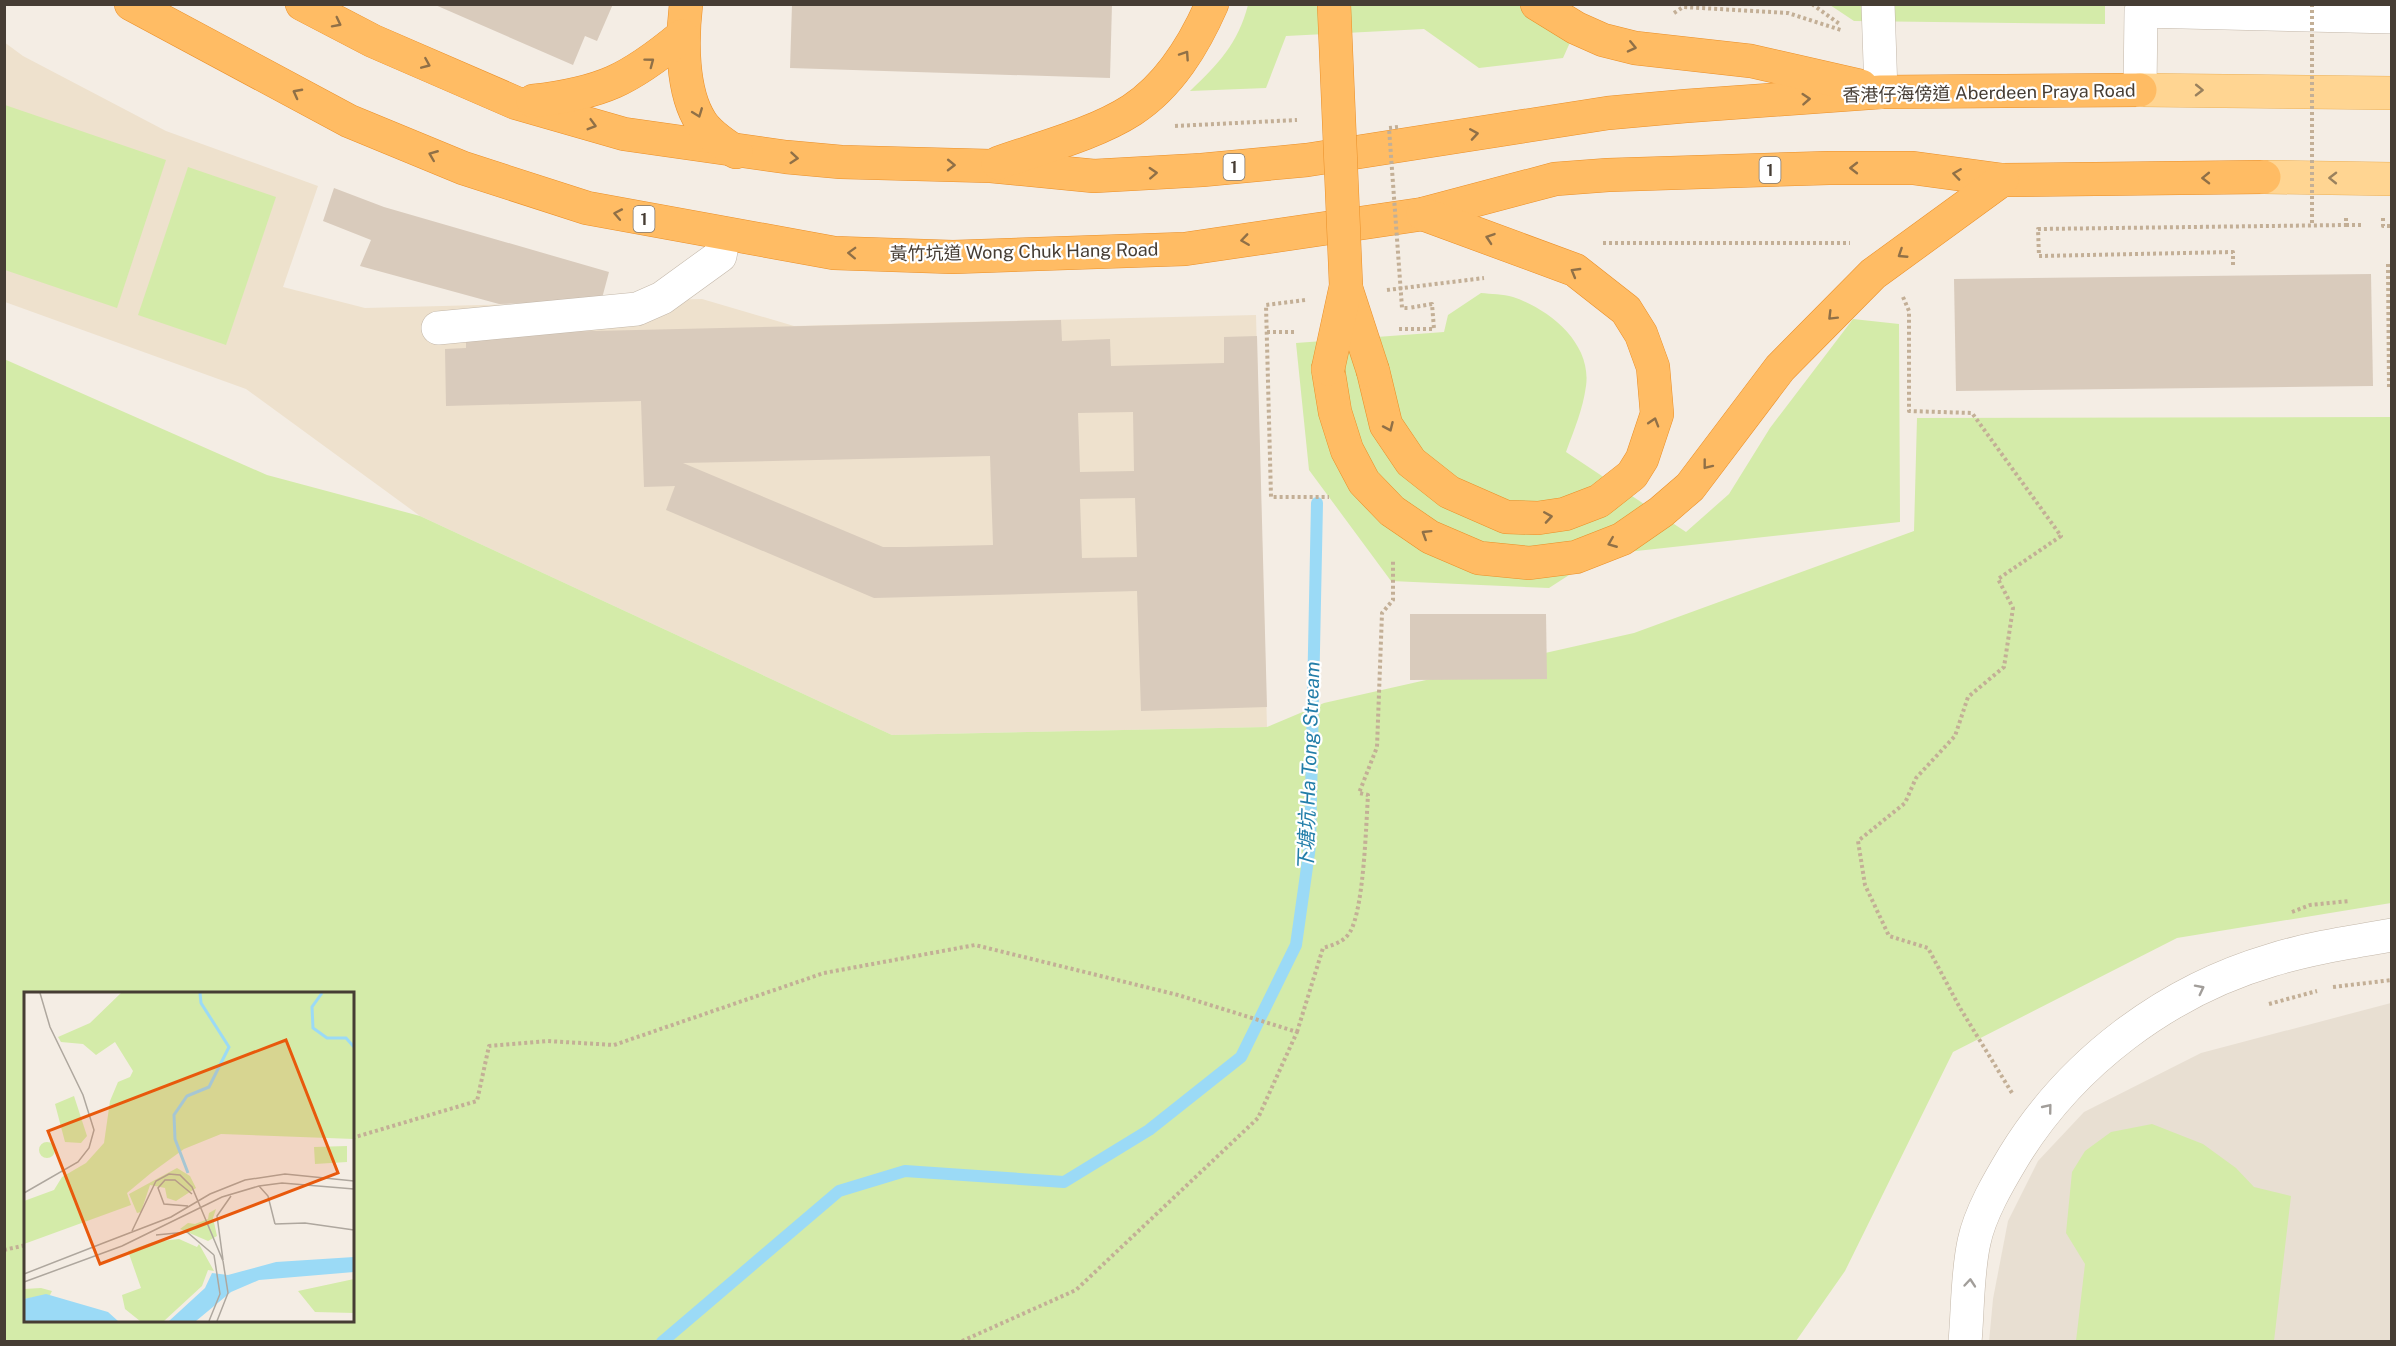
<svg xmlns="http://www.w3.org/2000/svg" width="2396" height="1346" font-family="'Public Sans','Noto Sans TC',sans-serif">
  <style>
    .residential { fill: #e8dfd2 }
    .education { fill: #eee1cd }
    .green { fill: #d4eba9; fill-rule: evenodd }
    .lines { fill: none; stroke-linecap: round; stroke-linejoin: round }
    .stream { stroke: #9bdaf6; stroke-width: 12 }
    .building { fill: #d9cbbc; fill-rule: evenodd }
    .minor-casing { stroke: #c3b7a9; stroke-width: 34 }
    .major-casing { stroke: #edb259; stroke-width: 34 }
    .highway-casing { stroke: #ea8f28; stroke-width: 34 }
    .path { stroke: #c3af96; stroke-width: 4; stroke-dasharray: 3 3; stroke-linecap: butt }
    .minor { stroke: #fff; stroke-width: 33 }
    .major { stroke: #ffd592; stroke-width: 33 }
    .highway { stroke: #ffbc64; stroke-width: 33 }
    .highway-bridge-casing { stroke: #ea8f28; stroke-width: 34; stroke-linecap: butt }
    .path-bridge { stroke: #c3af96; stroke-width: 4; stroke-dasharray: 3 3; stroke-linecap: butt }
    .highway-bridge { stroke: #ffbc64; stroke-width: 33 }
    .oneway { stroke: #907047 }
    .oneway2 { stroke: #99815e }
    .oneway3 { stroke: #a29e9a }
    .labels { text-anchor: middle; stroke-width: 4.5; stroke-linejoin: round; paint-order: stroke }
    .shield { fill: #fff; stroke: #7e7771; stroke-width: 1.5 }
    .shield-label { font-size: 16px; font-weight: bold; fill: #463d34 }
    .street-label { font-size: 18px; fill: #463d34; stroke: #fff }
    .water-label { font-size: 20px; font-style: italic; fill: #237ea9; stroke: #fff }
    .inset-river { fill: none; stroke: #9bdaf6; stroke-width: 3 }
    .inset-road { fill: none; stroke: #aea79e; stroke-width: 1.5 }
    .view { fill: #e8590c; fill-opacity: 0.15; stroke: #e8590c; stroke-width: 3 }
    .inset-edge { fill: none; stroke: #463d34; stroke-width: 3 }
  </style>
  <rect width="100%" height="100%" fill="#f4ede4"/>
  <path class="residential" d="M2391 1003V1341L1989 1342 1993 1299 2008 1221 2038 1161 2084 1112 2201 1053Z"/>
  <path class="education" d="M4 42 23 56 166 131 318 186 283 287 365 308 702 299 794 326 1256 315 1267 727 892 735 420 516 246 389 5 302Z"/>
  <g class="green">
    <path d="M1248 5H1519L1532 18 1572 38 1563 58 1479 68 1424 29 1286 36 1266 88 1190 91C1218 64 1238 44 1248 5Z"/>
    <path d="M1830 5H2105V24L1854 21Z"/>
    <path d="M5 105 166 160 117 308 5 270Z"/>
    <path d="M188 167 276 197 226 345 138 315Z"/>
    <path d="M1481 293C1491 294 1503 294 1513 297 1549 309 1592 343 1586 386 1583 409 1574 430 1566 452L1686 532 1729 494 1770 428 1853 319 1899 324 1900 522 1600 555 1549 588 1391 581 1309 470 1296 343 1444 332 1448 315Z"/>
    <path d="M4 359 267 475 420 516 892 735 1267 727 1324 703 1634 633 1914 531 1917 418 2391 417V903L2177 938 1953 1052 1845 1271 1796 1341H5ZM26 994H352V1320H26Z"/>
    <path d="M2152 1124 2203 1144 2236 1168 2254 1187 2291 1196 2274 1341H2076L2085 1264 2066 1233 2072 1172 2085 1151 2111 1132Z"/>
  </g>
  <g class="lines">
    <path class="stream" d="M662 1342 839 1191 905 1171 1064 1182 1149 1130 1241 1057 1296 945 1310 846 1317 503"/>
  </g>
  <g class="building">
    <path d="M433 4H613L597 41 585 36 573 65Z"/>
    <path d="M792 4H1112L1110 78 790 68Z"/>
    <path d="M334 188 384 207 609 272 601 302 499 304 360 266 371 240 323 221Z"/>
    <path d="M2371 274 2373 386 1956 391 1954 279Z"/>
    <path d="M1061 320 1062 341 1110 339 1111 366 1224 363V337L1257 336 1267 707 1141 711 1137 591 874 598 666 510 675 486 644 487 641 401 446 406 445 349 466 348V334ZM1133 412 1134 471 1080 472 1078 413ZM990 456 993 545 906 547H883L683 463ZM1135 498 1137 557 1082 558 1080 499Z"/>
    <path d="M1410 614H1546L1547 679 1410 680Z"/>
  </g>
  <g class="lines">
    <g class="minor-casing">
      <g id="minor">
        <path d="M1878 4 1881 92"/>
        <path d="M2140 90 2141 11 2392 17"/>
        <path d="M438 328 637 309 662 298 720 256 724 235"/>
        <path d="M1965 1342C1968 1309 1967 1274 1974 1242 1980 1213 1999 1181 2014 1156 2071 1063 2166 991 2272 960 2311 948 2351 942 2392 935"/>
      </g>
    </g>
    <g class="major-casing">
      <g id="major">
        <path d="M2140 90 2392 93"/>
        <path d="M2264 177 2392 179"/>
      </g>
    </g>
    <g class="highway-casing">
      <g id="highway">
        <path d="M131 4 349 121 463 168 587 208 834 253 953 257 1185 249 1423 214 1555 179 1608 175 1829 168H1913L2002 180 2264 177"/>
        <path d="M302 4 373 41 516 103 624 134 786 157 841 162 991 166 1094 176 1202 170 1307 160 1608 113 1686 106 1881 92 2140 90"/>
        <path d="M686 4C682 39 681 91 701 122 709 135 724 144 736 152"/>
        <path d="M1537 4 1576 28 1603 40 1635 48 1751 61 1861 86"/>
        <path d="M533 101C602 93 629 80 682 36"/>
        <path d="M998 163C1040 148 1095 134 1132 110 1170 85 1194 45 1212 4"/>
        <path d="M1328 369 1335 412 1347 450 1364 482 1392 511 1430 537 1479 558 1529 563 1576 557 1622 539 1661 512 1690 487 1780 368 1873 274 2002 180"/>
        <path d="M1373 371 1386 425 1411 462 1449 492 1506 517 1538 518 1565 514 1599 501 1632 475 1642 459 1657 414 1653 367 1641 334 1626 310 1575 270 1423 214"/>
      </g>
    </g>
    <g class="path">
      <path d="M1812 4 1841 25"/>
      <path d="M1674 13 1683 7 1788 13 1841 30"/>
      <path d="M1175 126 1297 120"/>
      <path d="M2383 218V226H2392"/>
      <path d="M2346 225H2362"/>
      <path d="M1603 243H1850"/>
      <path d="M2388 264 2389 390"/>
      <path d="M2233 265V252L2039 256 2038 229 2346 225V216"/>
      <path d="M1387 290 1484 278"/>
      <path d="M1903 297 1909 311V411L1972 413 2061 536 1998 579 2013 608 2004 667 1968 697 1955 736 1916 778 1905 803 1858 841 1865 885 1889 936 1928 948 1960 1008 2012 1093"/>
      <path d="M1305 300 1266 305 1271 497H1329"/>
      <path d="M1399 329H1434L1432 304 1409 308"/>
      <path d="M1267 332H1296"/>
      <path d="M2292 912 2310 905 2349 901"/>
      <path d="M2333 987 2392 980"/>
      <path d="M2269 1004 2317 991"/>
      <path d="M1297 1032 1323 948C1333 945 1344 942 1350 932 1364 908 1366 825 1368 795L1359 793 1377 747 1382 613 1393 600V559"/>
      <path d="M352 1138 477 1101 489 1046 547 1041 614 1045 824 973 975 945 1178 995 1297 1032 1258 1118 1076 1290 960 1342"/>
      <path d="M4 1250 26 1245"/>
    </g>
    <use href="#minor" class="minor"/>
    <use href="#major" class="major"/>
    <use href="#highway" class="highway"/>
    <g class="highway-bridge-casing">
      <g id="highway-bridge">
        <path d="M1346 288 1373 371"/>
        <path d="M1328 369 1346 286 1334 4"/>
      </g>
    </g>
    <g class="path-bridge">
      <path d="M2312 4V226"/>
      <path d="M1398 127 1389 128 1402 308H1409"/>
    </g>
    <use href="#highway-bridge" class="highway-bridge"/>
  </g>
  <defs><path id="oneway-chevron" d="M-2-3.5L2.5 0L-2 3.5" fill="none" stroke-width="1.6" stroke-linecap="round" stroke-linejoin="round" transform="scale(1.5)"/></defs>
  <g class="oneway">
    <use href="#oneway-chevron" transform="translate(337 23) rotate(27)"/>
    <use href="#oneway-chevron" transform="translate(1632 47) rotate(13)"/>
    <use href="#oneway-chevron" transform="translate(1185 55) rotate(-56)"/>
    <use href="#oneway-chevron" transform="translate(650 62) rotate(-37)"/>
    <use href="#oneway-chevron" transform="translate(426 64) rotate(23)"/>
    <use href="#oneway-chevron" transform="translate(297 93) rotate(-152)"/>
    <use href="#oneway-chevron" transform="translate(1806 99) rotate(-4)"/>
    <use href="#oneway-chevron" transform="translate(698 113) rotate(69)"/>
    <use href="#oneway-chevron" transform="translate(592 125) rotate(16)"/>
    <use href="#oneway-chevron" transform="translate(1474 134) rotate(-9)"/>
    <use href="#oneway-chevron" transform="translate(433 155) rotate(-158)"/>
    <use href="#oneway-chevron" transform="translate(794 158) rotate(5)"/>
    <use href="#oneway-chevron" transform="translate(951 165) rotate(1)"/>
    <use href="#oneway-chevron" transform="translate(1854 168) rotate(-180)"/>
    <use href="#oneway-chevron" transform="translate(1153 173) rotate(-3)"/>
    <use href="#oneway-chevron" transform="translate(1957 174) rotate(-172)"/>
    <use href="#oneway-chevron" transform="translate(2206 178) rotate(179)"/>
    <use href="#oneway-chevron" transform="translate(618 214) rotate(-169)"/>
    <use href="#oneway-chevron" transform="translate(1490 238) rotate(-161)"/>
    <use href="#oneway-chevron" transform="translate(1245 240) rotate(172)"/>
    <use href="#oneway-chevron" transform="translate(852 253) rotate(-178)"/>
    <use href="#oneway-chevron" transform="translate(1902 254) rotate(147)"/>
    <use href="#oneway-chevron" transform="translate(1575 272) rotate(-150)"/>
    <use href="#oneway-chevron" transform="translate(1832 316) rotate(135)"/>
    <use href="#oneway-chevron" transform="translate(1654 422) rotate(-73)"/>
    <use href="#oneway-chevron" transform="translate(1389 427) rotate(66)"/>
    <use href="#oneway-chevron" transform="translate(1707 465) rotate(128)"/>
    <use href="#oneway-chevron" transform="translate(1548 517) rotate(-9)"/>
    <use href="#oneway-chevron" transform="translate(1426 534) rotate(-148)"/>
    <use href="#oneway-chevron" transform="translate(1612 543) rotate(158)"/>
  </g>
  <g class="oneway2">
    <use href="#oneway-chevron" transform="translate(2199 90) rotate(1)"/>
    <use href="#oneway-chevron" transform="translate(2333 178) rotate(-179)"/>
  </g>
  <g class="oneway3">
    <use href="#oneway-chevron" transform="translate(2200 989) rotate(-27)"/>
    <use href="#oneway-chevron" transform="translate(2048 1108) rotate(-51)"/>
    <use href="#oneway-chevron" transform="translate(1970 1283) rotate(-85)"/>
  </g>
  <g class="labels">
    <g class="shield">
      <rect x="1223.5" y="154" width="21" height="26" rx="4.5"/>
      <rect x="1759.5" y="157" width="21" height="26" rx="4.5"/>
      <rect x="633.5" y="206" width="21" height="26" rx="4.5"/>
    </g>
    <g class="shield-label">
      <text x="1234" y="173">1</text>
      <text x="1770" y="176">1</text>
      <text x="644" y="225">1</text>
    </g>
    <g class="street-label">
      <text transform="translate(1989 93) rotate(-1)" y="6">香港仔海傍道 Aberdeen Praya Road</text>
      <text transform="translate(1024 252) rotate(-1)" y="6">黃竹坑道 Wong Chuk Hang Road</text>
    </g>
    <g class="water-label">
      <text transform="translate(1309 766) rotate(-88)" y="7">下塘坑 Ha Tong Stream</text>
    </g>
  </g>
  <g transform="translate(24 992)">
    <rect width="330" height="330" fill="#f4ede4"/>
    <path d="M97 1H330V147L197 142 160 157 127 181 103 201 107 213 0 252V209L30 198 38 185 62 171 80 151 86 109 94 90 106 85 109 79 91 50 72 63 59 52 37 50 34 45 66 31ZM50 104 63 144 57 151 41 150 31 112ZM15 158a8 8 0 1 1 16 0a8 8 0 1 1-16 0ZM323 154V170L291 172 290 155ZM153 176 166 184 172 196 152 209 143 206 141 196 126 193 117 220 113 221 105 202ZM192 217 189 226 193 244 184 249 156 237 164 231 171 232 184 227 185 221ZM155 247 173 255 175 252 190 279 184 278 178 294 140 329H116L101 317 98 303 117 296 104 259 129 250ZM330 287V321L291 320 274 299ZM17 296 28 299 26 303 0 307V297Z" fill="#d4eba9"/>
    <path d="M330 265V280L235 288 207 300 172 329H145L181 296 188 281 204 283 252 270ZM22 302 84 320 94 329H0V307Z" fill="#9bdaf6"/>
    <path class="inset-river" d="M298 1 288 15 289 36 303 46H322L330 55M164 181 151 147 150 123 163 104 185 95 205 55 177 11 176 1"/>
    <path class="inset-road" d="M235 194 244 204 251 232M0 201 54 170 65 156 70 138 59 103 26 35 16 1M164 214 140 212 134 196 141 188H151L168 202M251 232 281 231 330 238M108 239 132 189 145 182 156 183 168 195 199 269M132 243 163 240 190 263M82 250 147 225 186 202 221 188 261 182 330 189M98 254 198 205 235 194 258 191 330 197M199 268 193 224 207 204M0 282 82 250M0 290 98 254M185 329 196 302 190 263M193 329 204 301 199 269"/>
    <path class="view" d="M262 48 314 181 76 272 24 139Z"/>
    <rect width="330" height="330" class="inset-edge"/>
  </g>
  <rect width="2396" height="1346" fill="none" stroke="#463d34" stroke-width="12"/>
</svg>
